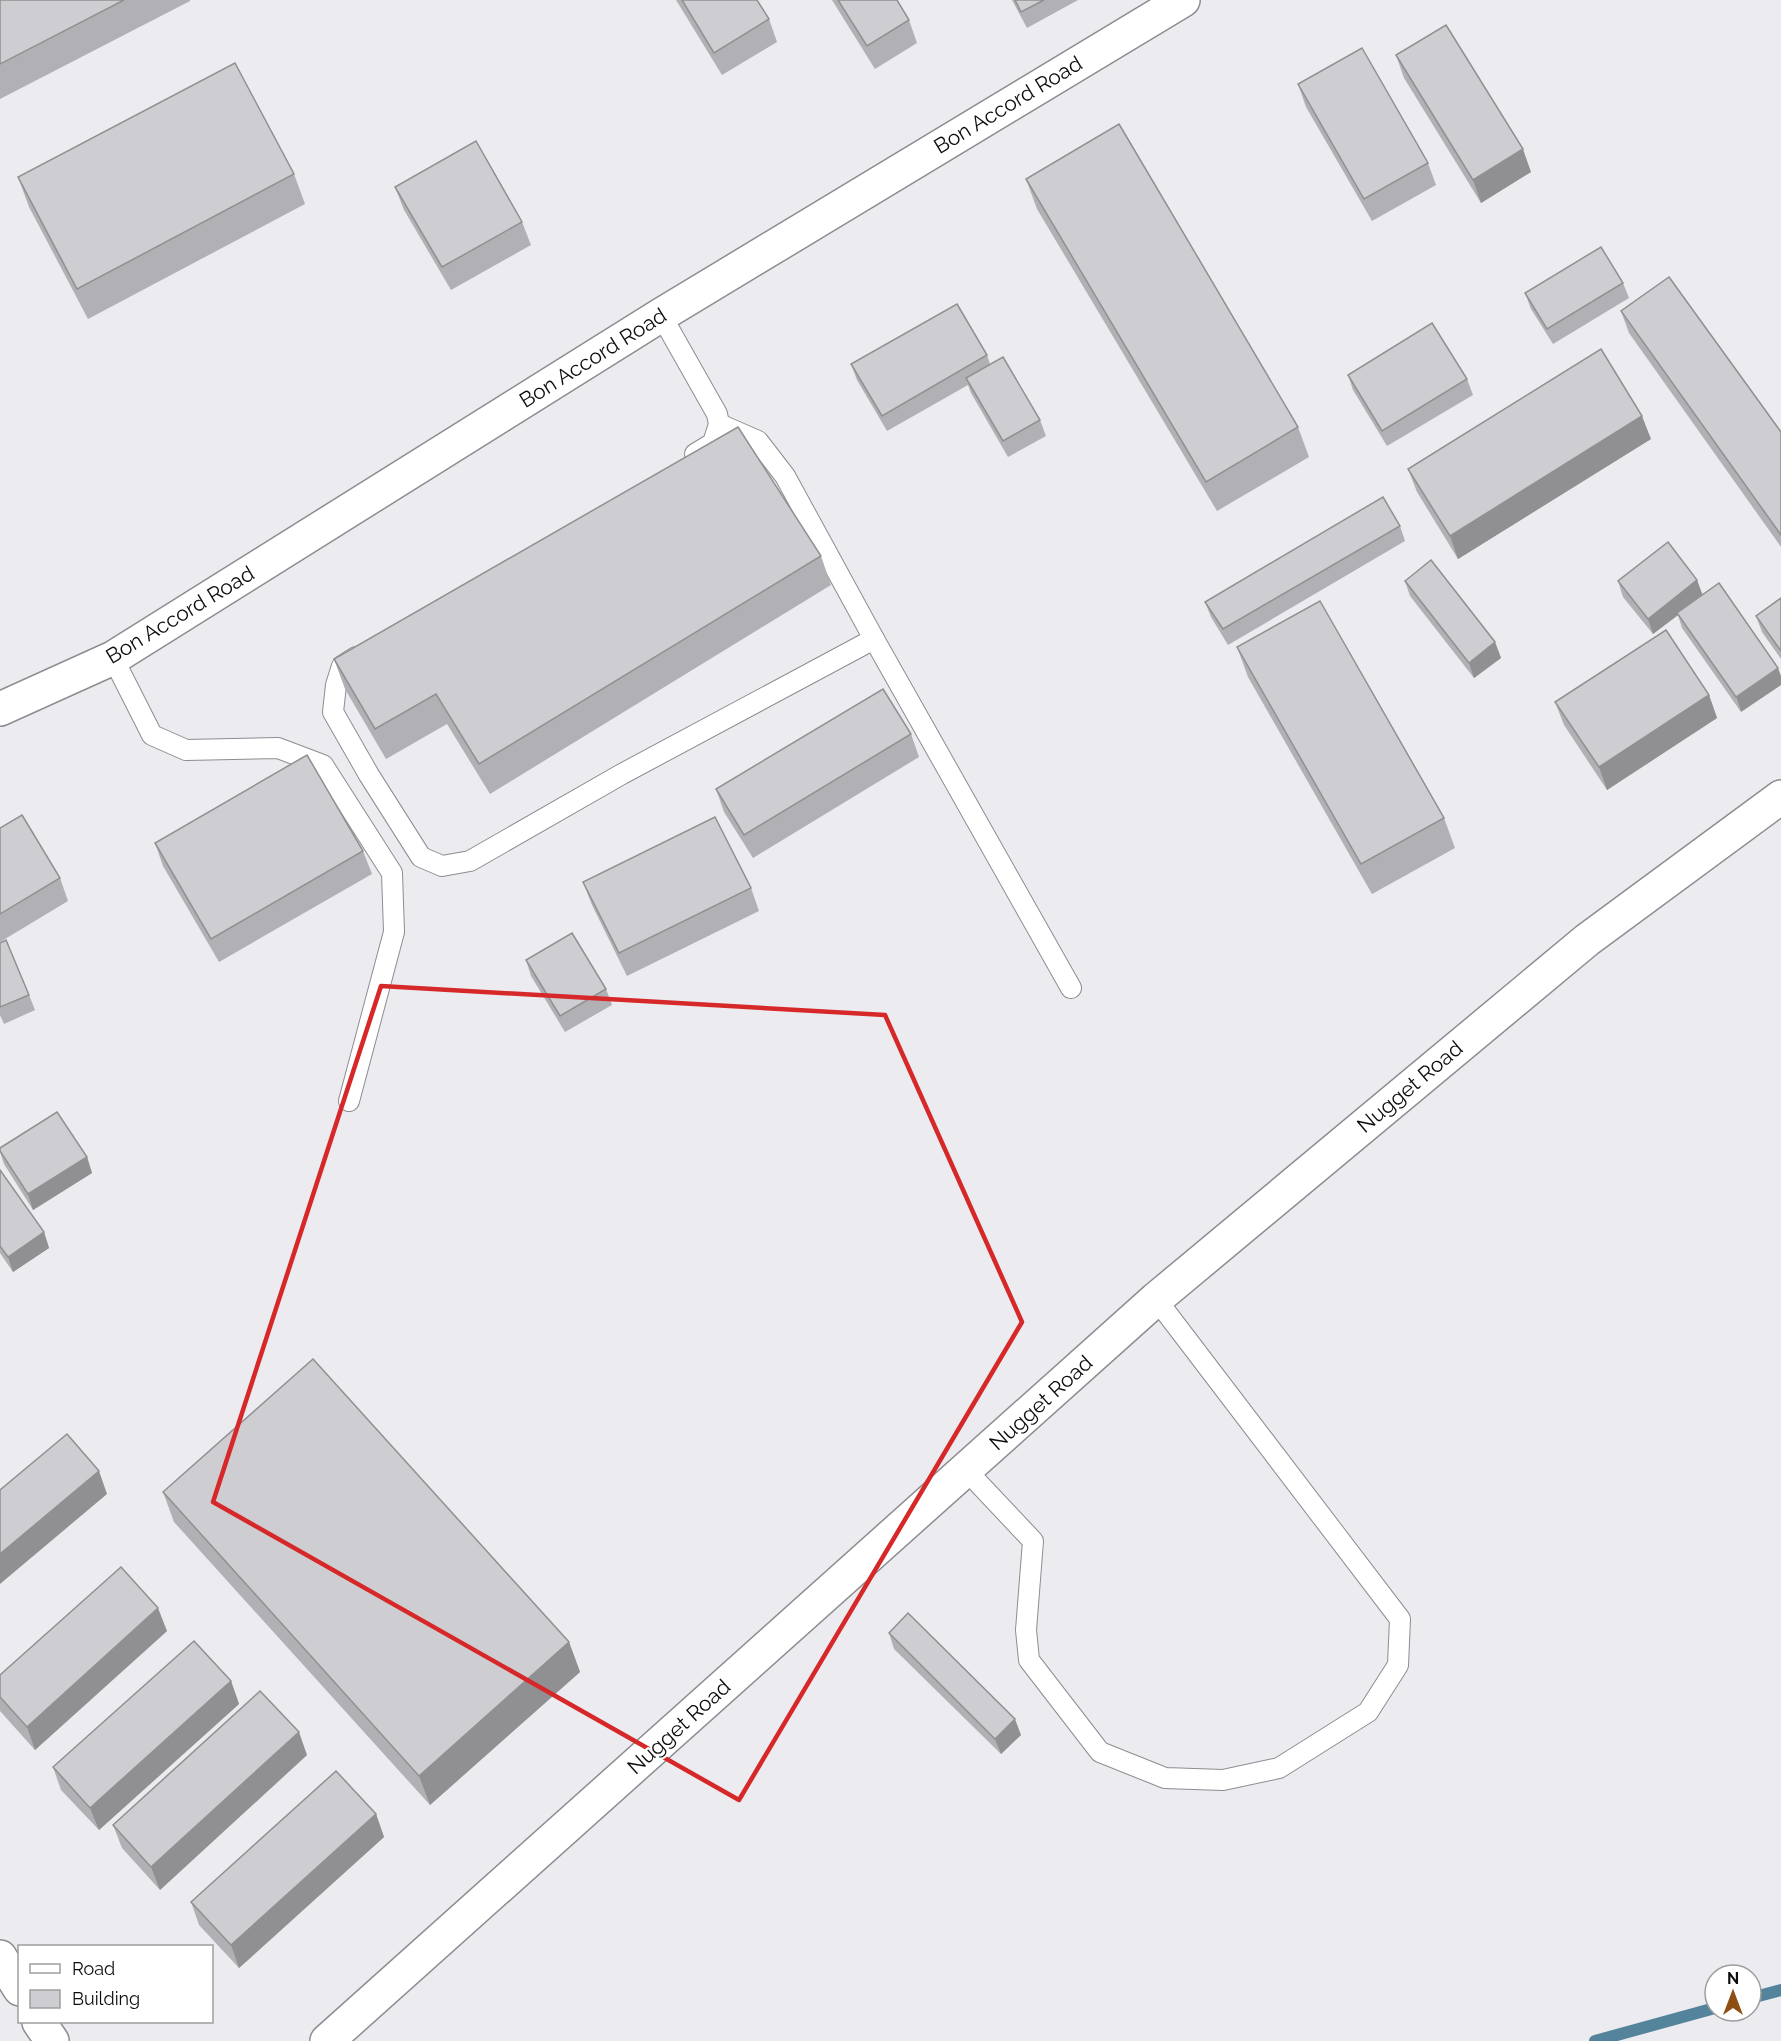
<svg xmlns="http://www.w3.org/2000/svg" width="1781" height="2041" font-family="Raleway,sans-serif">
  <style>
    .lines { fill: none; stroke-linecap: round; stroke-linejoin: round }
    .stream { stroke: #53849c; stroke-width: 12 }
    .service-casing { stroke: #8d8c90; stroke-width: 22 }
    .minor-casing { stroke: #8d8c90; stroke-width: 36 }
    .secondary-casing { stroke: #8d8c90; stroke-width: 36 }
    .service { stroke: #fff; stroke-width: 20 }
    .minor { stroke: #fff; stroke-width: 33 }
    .secondary { stroke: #fff; stroke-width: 33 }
    .wall { fill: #b1b0b4 }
    .shaded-wall { fill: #909092 }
    .building { fill: #cecdd1; stroke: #909092; stroke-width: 1.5 }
    .marked { fill: none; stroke: #d62828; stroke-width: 4.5; stroke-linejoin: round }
    .labels { text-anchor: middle; stroke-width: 4.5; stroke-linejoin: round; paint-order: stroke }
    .street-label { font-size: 21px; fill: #0d0d0e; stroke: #fff }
  </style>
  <rect width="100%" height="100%" fill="#ecebf0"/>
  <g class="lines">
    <g class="stream">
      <path d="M1751 1998 1781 1990"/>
      <path d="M1595 2041 1715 2008"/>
    </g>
    <g class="service-casing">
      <g id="service">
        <path d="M661 315 717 414 719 424 713 443 695 454"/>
        <path d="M719 424 758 441 785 476 874 639 1071 988"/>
        <path d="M356 657 342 666 336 685 333 712 369 775 421 857 442 866 470 861 622 774 874 639"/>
        <path d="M113 658 152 735 186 750 278 748 323 765 392 873 394 932 349 1101"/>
        <path d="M966 1470 1033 1541 1026 1630 1029 1660 1100 1752 1165 1778 1223 1780 1279 1768 1368 1712 1398 1665 1400 1619 1156 1299"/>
      </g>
    </g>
    <g class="minor-casing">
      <g id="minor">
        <path d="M0 709 113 658 661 315 1183 0"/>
        <path d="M327 2041 1156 1299 1587 940 1781 797"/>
      </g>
    </g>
    <g class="secondary-casing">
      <g id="secondary">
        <path d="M0 1957 20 1989"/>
        <path d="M39 2022 52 2041"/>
      </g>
    </g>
    <use href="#service" class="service"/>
    <use href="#minor" class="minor"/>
    <use href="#secondary" class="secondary"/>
  </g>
  <g class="wall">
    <path d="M0 0H190V1L0 99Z"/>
    <path d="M676 0H757L769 19 777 42 722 75Z"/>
    <path d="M832 0H897L909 20 917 43 875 69Z"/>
    <path d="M1012 0H1078L1027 28Z"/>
    <path d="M1396 55 1531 172 1481 203 1404 78Z"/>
    <path d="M1298 84 1428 163 1436 185 1372 221 1306 107Z"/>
    <path d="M294 174 305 204 88 319 29 207 18 177Z"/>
    <path d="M1026 179 1298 427 1309 457 1217 511 1037 209Z"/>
    <path d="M395 187 522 222 531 245 451 290 404 210Z"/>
    <path d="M1623 283 1629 298 1553 344 1531 309 1525 293Z"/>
    <path d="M1621 311 1781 432V547L1629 333Z"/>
    <path d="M987 355 990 364 1040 420 1046 436 1008 457 971 393 968 385 887 431 857 380 851 364Z"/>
    <path d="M1348 375 1467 379 1473 395 1387 446 1353 390Z"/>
    <path d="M1651 439 1458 559 1417 492 1408 469Z"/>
    <path d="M1400 526 1405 541 1228 645 1211 617 1205 602Z"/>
    <path d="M821 556 831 585 490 794 447 724 386 759 345 689 334 659Z"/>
    <path d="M1697 580 1741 712 1682 628 1678 615 1653 634 1623 597 1618 581Z"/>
    <path d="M1405 581 1495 642 1501 658 1474 678 1410 596Z"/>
    <path d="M1781 598V659L1762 632 1756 616Z"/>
    <path d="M1237 647 1444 818 1455 848 1372 894 1248 677Z"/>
    <path d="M1709 695 1717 718 1607 790 1564 725 1555 702Z"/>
    <path d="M911 734 919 757 753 858 724 812 716 789Z"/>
    <path d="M0 828 60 878 68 901 0 942Z"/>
    <path d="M155 843 363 851 372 874 219 962 163 866Z"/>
    <path d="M583 882 751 888 759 911 627 976 592 905Z"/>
    <path d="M0 943 29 995 35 1010 4 1024 0 1015Z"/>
    <path d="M526 960 606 989 612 1005 565 1032 531 976Z"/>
    <path d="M0 1148 87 1157 92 1173 33 1210 4 1164 0 1152Z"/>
    <path d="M0 1170 44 1232 49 1248 13 1272 0 1253Z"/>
    <path d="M163 1492 569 1642 580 1672 430 1805 174 1522Z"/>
    <path d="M167 1631 35 1750 0 1711V1675Z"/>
    <path d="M889 1633 1021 1735 1001 1754 894 1649Z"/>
    <path d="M231 1681 239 1704 99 1830 61 1790 53 1767Z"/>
    <path d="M307 1755 160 1890 122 1848 113 1825Z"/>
    <path d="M376 1814 384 1837 239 1968 199 1925 191 1902Z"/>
  </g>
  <g class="shaded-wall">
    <path d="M1523 149 1531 172 1481 203 1473 180Z"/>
    <path d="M1642 416 1651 439 1458 559 1450 536Z"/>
    <path d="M1697 580 1703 596 1677 613 1678 615 1653 634 1648 619Z"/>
    <path d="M1495 642 1501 658 1474 678 1469 663Z"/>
    <path d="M1778 668 1781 676V685L1741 712 1736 697Z"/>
    <path d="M1709 695 1717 718 1607 790 1599 767Z"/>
    <path d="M87 1157 92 1173 33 1210 28 1194Z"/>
    <path d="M44 1232 49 1248 13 1272 8 1257Z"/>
    <path d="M99 1471 107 1494 0 1584V1554Z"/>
    <path d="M158 1608 167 1631 35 1750 27 1727Z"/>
    <path d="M569 1642 580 1672 430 1805 419 1776Z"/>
    <path d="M231 1681 239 1704 99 1830 90 1808Z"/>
    <path d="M1015 1719 1021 1735 1001 1754 995 1739Z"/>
    <path d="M299 1732 307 1755 160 1890 151 1867Z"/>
    <path d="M376 1814 384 1837 239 1968 231 1945Z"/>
  </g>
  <g class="building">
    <path d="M0 0H124L0 64Z"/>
    <path d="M682 0H757L769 19 714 53Z"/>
    <path d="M838 0H897L909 20 867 46Z"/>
    <path d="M1015 0H1044L1021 12Z"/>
    <path d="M1446 25 1523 149 1473 180 1396 55Z"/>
    <path d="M1362 48 1428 163 1364 199 1298 84Z"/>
    <path d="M235 63 294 174 77 289 18 177Z"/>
    <path d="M1119 124 1298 427 1206 482 1026 179Z"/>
    <path d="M476 141 522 222 442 267 395 187Z"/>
    <path d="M1601 247 1623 283 1547 329 1525 293Z"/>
    <path d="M1669 277 1781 432V535L1621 311Z"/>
    <path d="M957 304 987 355 882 416 851 364Z"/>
    <path d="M1432 323 1467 379 1382 431 1348 375Z"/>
    <path d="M1601 349 1642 416 1450 536 1408 469Z"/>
    <path d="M1003 357 1040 420 1003 441 966 378Z"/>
    <path d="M738 427 821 556 479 764 436 694 375 729 334 659Z"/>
    <path d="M1383 497 1400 526 1223 629 1205 602Z"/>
    <path d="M1668 542 1697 580 1648 619 1618 581Z"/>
    <path d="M1431 560 1495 642 1469 663 1405 581Z"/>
    <path d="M1719 583 1778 668 1736 697 1677 613Z"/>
    <path d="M1781 598V651L1756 616Z"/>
    <path d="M1320 601 1444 818 1361 864 1237 647Z"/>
    <path d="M1666 630 1709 695 1599 767 1555 702Z"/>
    <path d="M883 689 911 734 744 835 716 789Z"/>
    <path d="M307 755 363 851 211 939 155 843Z"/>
    <path d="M22 815 60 878 0 914V828Z"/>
    <path d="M715 817 751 888 619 953 583 882Z"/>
    <path d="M572 933 606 989 560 1016 526 960Z"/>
    <path d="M6 940 29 995 0 1007V943Z"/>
    <path d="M57 1112 87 1157 28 1194 0 1151V1148Z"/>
    <path d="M0 1170 44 1232 8 1257 0 1246Z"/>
    <path d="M313 1359 569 1642 419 1776 163 1492Z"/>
    <path d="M67 1434 99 1471 0 1554V1490Z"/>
    <path d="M121 1567 158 1608 27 1727 0 1697V1675Z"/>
    <path d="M908 1613 1015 1719 995 1739 889 1633Z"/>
    <path d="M194 1641 231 1681 90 1808 53 1767Z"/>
    <path d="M260 1691 299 1732 151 1867 113 1825Z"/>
    <path d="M336 1771 376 1814 231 1945 191 1902Z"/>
  </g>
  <path class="marked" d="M381 986 885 1015 1022 1322 739 1800 213 1502Z"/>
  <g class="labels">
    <g class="street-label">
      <text transform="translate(1008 105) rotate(-31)" y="7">Bon Accord Road</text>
      <text transform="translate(593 358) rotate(-32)" y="7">Bon Accord Road</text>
      <text transform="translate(180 615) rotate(-31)" y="7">Bon Accord Road</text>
      <text transform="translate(1410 1087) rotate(-40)" y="7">Nugget Road</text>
      <text transform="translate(1041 1403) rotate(-42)" y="7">Nugget Road</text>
      <text transform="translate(679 1727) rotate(-42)" y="7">Nugget Road</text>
    </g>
  </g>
  <rect x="18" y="1945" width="195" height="78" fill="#ffffff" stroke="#9e9e9f" stroke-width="1.5"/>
  <rect x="30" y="1964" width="30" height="9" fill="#ffffff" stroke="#9e9e9f" stroke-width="1.5"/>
  <text x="72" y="1975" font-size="18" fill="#0d0d0e">Road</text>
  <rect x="30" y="1990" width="30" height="18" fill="#cecdd1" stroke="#9e9e9f" stroke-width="1.5"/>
  <text x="72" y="2005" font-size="18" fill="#0d0d0e">Building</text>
  <g transform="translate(1733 1993)"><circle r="28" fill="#ffffff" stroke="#9e9e9f" stroke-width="1.5"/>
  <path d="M0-4.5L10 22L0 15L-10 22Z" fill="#8e4f15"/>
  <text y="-9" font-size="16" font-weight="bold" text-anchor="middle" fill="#0d0d0e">N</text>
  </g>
</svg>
